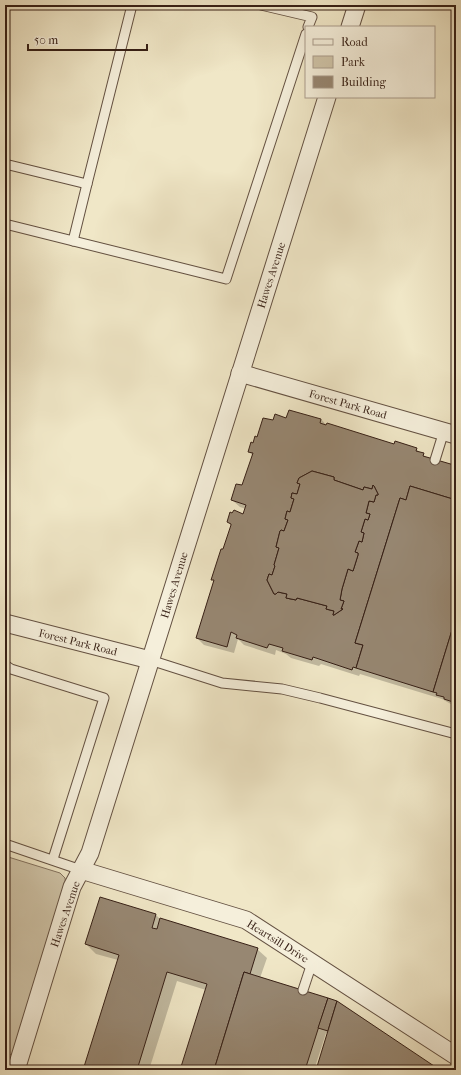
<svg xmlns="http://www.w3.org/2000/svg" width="461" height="1075" font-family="'IM FELL French Canon',serif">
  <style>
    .green { fill: #d0c5a9; stroke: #83725f }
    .shadow { fill: #0003 }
    .building { fill: #978772; stroke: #361f15; fill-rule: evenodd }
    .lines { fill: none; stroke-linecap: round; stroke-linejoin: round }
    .lane-casing { stroke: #645142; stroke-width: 11 }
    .street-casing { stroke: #645142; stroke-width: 19 }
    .lane { stroke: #f5efdb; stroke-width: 9 }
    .street { stroke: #f5efdb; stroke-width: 17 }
    .labels { text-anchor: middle; stroke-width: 4; stroke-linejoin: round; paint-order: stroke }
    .street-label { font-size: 11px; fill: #361f15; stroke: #f5efdb }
  </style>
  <rect width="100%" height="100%" fill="#f0e7c7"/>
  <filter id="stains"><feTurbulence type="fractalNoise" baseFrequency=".005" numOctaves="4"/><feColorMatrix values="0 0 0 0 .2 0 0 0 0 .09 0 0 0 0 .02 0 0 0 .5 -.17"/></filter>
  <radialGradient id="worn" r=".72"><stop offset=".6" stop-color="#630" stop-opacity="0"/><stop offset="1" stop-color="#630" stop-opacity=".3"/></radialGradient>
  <path class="green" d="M5 856 60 873 65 878 66 888 14 1053 8 1056 5 1055Z"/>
  <g class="shadow">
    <path d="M287 419H321L327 426 395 445 416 449 428 459 455 467 456 465V707L442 699 360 674 359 676 321 664 319 666 291 658 286 654 276 650 275 655 244 645 238 639 234 653 204 645 197 638 214 581 213 580 232 526 228 522 244 515 246 509 240 507 232 500 243 486 253 456 249 452 258 438 274 422Z"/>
    <path d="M156 915 161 920 257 949 267 958 260 978 438 1070H317L328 1033H326L314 1070H181L206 990 177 981 149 1070H84L118 960 96 954 86 944Z"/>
  </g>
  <g class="building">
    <path d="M289 410 321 419 320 423 326 425 327 423 394 444 395 441 417 448 416 451 424 453 423 456 454 465 456 464V500L410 486 406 500 400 498 355 643 363 645 356 668 353 667 352 670 313 657 312 660 282 651 283 648 269 644 267 648 236 638 237 635 231 632 227 647 196 638 214 580H211L221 549H223L231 525V524L227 522 230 512 232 513 234 510 243 514 246 505 231 500 236 484 242 485 253 453 248 452 251 442 253 443 255 436 257 437 263 418 273 420 275 414 286 418ZM312 471 334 477V480L363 490 364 487 372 489 373 485 374 486 378 494V495H376L374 502 369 501 366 513 370 514 368 520 365 519 361 532 364 533 362 542 359 541 355 552 358 553V555L353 571 348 569 342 589 340 600 344 601 341 609H343L334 615H333L334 611 326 609 327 606 297 598 296 600 286 598 287 594 278 592 276 594H274L267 580 269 574 272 575 275 566 274 565 279 548 276 547 280 531 281 530 284 531 288 520 285 519 287 511 290 512 294 499 291 498 292 493 297 494 300 484 297 483 299 478Z"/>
    <path d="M312 471 334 477V480L363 490 364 487 372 489 373 485 374 486 378 494V495H376L374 502 369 501 366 513 370 514 368 520 365 519 361 532 364 533 362 542 359 541 355 552 358 553V555L353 571 348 569 342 589 340 600 344 601 341 609H343L334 615H333L334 611 326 609 327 606 297 598 296 600 286 598 287 594 278 592 276 594H274L267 580 269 574 272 575 275 566 274 565 279 548 276 547 280 531 281 530 284 531 288 520 285 519 287 511 290 512 294 499 291 498 292 493 297 494 300 484 297 483 299 478Z"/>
    <path d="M410 486 456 500V617L433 692 356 668 363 645 355 643 400 498 406 500Z"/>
    <path d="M456 617V703L444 699V697L436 695 437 693 433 692Z"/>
    <path d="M100 897 156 914 152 928 157 929 160 918 258 948 250 974 244 972 214 1070H180L207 984 167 972 137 1070H83L119 955 85 944Z"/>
    <path d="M244 972 328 998 305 1070H214Z"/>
    <path d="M328 998 337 1001 328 1031 318 1028Z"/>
    <path d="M337 1001 440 1070H351L344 1066 343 1070H316Z"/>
  </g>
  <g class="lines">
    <g class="lane-casing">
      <g id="lane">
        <path d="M261 5 312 17 308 27"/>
        <path d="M5 164 87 184 132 5"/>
        <path d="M5 224 226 279 306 34"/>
        <path d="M73 241 87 184"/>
        <path d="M435 460 444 431"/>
        <path d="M150 660 222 683 282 689 320 698 456 734"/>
        <path d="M5 665 11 669 104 698 53 859"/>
        <path d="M5 844 81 870"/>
        <path d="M303 990 312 963"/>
      </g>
    </g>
    <g class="street-casing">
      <g id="street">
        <path d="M350 27 357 5"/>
        <path d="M240 373 456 435"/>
        <path d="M5 623 150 660"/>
        <path d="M81 870 246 920 456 1056"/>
        <path d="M16 1070 72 887 90 853 327 97"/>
      </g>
    </g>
    <use href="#lane" class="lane"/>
    <use href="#street" class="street"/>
  </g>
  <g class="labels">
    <g class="street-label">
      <text transform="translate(271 275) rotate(-72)" y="4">Hawes Avenue</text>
      <text transform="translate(348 404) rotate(16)" y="4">Forest Park Road</text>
      <text transform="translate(174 585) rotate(-73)" y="4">Hawes Avenue</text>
      <text transform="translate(78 642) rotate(14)" y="4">Forest Park Road</text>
      <text transform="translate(65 914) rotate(-71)" y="4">Hawes Avenue</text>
      <text transform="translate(278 941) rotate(32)" y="4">Heartsill Drive</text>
    </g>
  </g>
  <rect width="461" height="1075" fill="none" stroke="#f0e7c7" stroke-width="20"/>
  <rect x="6" y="6" width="449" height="1063" fill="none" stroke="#361f15" stroke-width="2"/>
  <rect x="10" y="10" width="441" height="1055" fill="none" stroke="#361f15"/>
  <rect x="305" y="26" width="130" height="72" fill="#f5efdb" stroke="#a99c8c"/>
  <rect x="313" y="39" width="20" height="6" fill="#f5efdb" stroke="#a99c8c"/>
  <text x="341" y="46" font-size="12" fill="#361f15">Road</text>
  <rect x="313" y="56" width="20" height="12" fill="#d0c5a9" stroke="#a99c8c"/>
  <text x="341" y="66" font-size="12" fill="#361f15">Park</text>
  <rect x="313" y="76" width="20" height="12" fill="#978772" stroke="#a99c8c"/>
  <text x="341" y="86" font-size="12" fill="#361f15">Building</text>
  <path d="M28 44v6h119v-6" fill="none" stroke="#361f15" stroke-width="2"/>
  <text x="34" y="44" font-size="12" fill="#361f15" stroke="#f5efdb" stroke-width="3" paint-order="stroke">50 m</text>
  <rect width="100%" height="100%" filter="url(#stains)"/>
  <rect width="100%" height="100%" fill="url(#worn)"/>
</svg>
